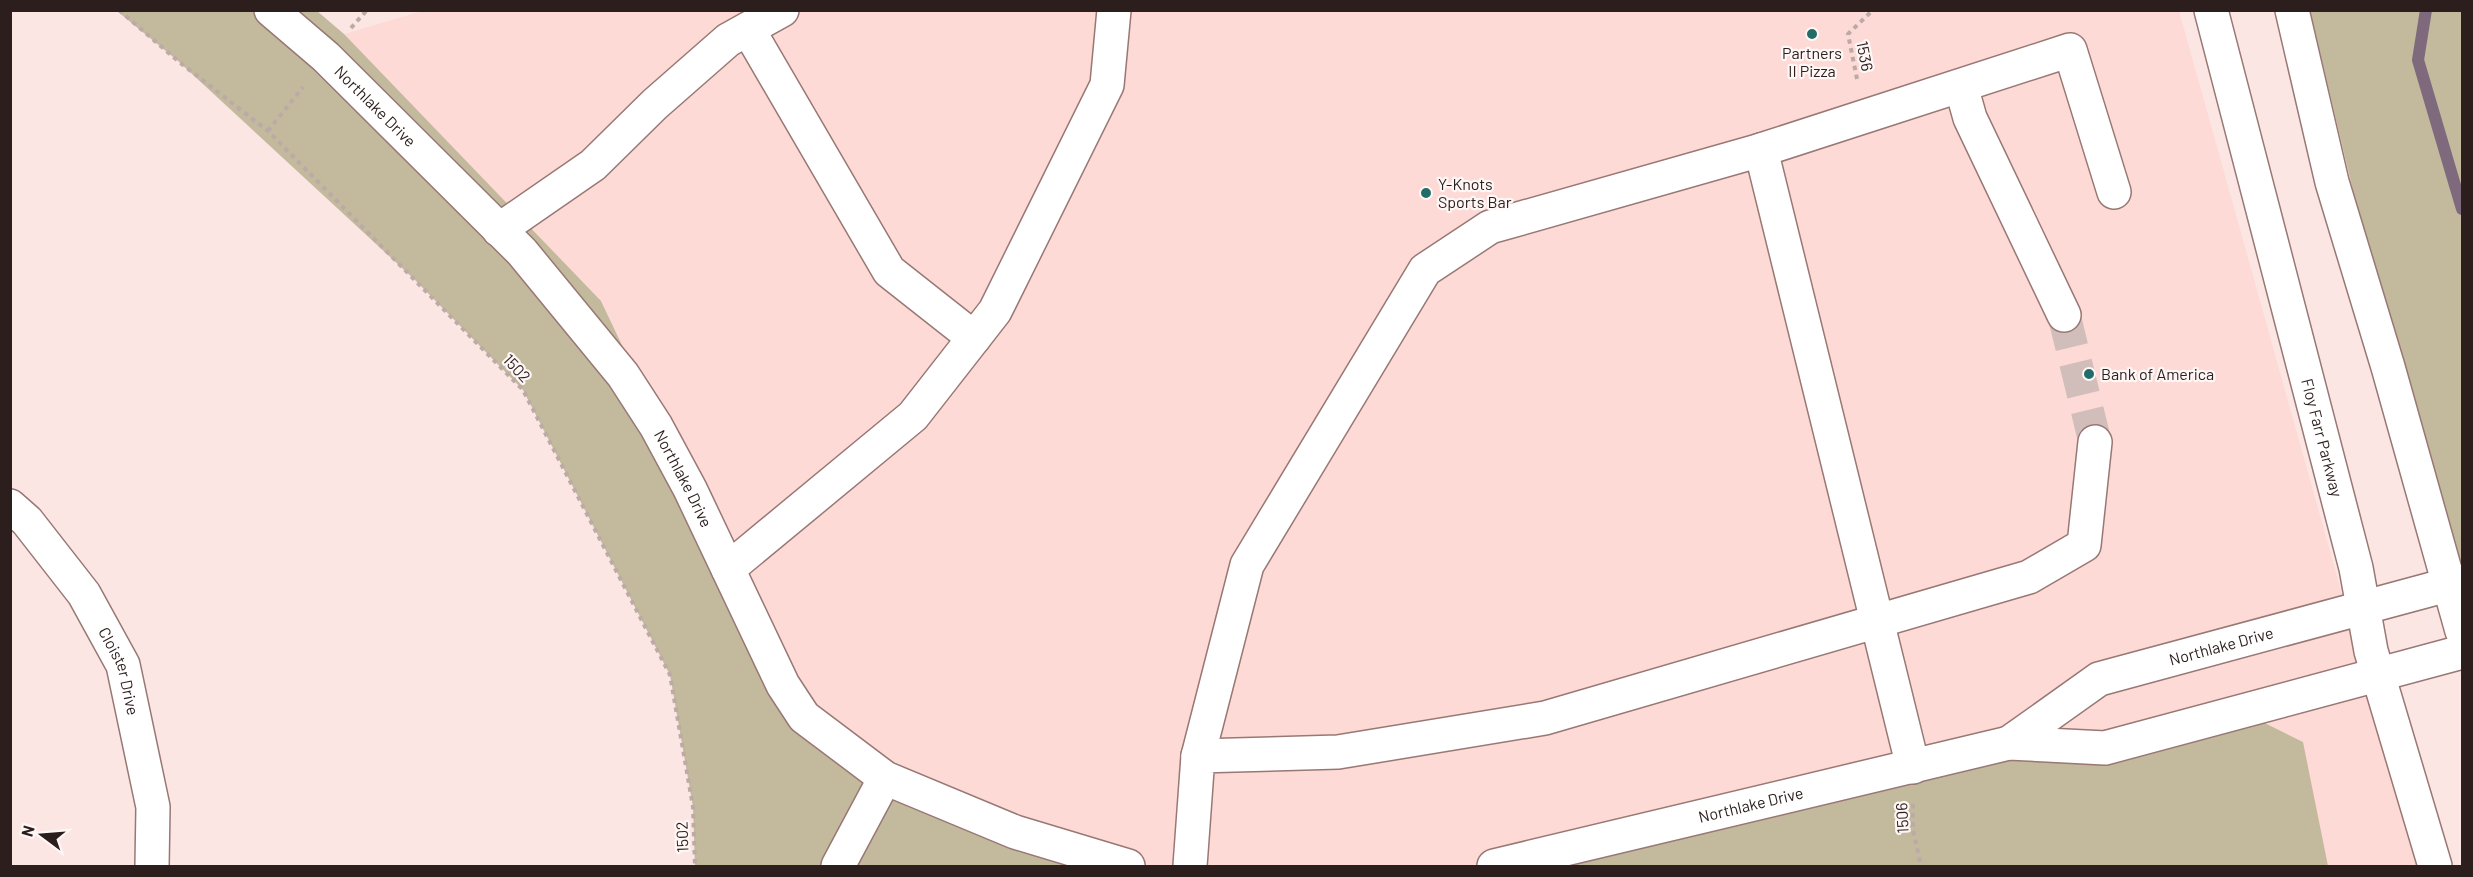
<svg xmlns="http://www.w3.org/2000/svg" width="2473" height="877" font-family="Barlow,sans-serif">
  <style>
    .built { fill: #fddad5 }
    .green { fill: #c3b99d }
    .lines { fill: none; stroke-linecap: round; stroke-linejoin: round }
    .stream { stroke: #7e6a7c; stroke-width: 12 }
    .minor-tunnel { stroke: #d1bebb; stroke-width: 33; stroke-dasharray: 33 16; stroke-linecap: butt }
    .minor-casing { stroke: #987874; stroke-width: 36 }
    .major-casing { stroke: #987874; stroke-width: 36 }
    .path { stroke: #bcaaa7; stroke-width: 4; stroke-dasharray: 4.5 4.5; stroke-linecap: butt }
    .minor { stroke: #fff; stroke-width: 33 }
    .major { stroke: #fff; stroke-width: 33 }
    .poi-dot { fill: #236d68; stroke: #fef7f6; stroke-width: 2 }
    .labels { text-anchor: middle; stroke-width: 4.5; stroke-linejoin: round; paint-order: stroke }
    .poi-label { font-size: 16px; fill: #2b1e1d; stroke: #fef7f6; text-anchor: start }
    .street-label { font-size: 16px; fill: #2b1e1d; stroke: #fef7f6 }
  </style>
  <rect width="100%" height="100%" fill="#fbe6e3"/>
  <path class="built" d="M426 10 2179 11 2418 866H1136L931 799 804 717 344 34Z"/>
  <g class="green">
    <path d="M117 11H317L344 34 601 301 783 685 885 778 1136 866H695L693 807 670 675 523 390 415 280 178 61Z"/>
    <path d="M2310 11H2462V581L2376 287Z"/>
    <path d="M2240 711 2303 742 2328 866H1494L2009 743 2105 748Z"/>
  </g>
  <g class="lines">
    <path class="stream" d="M2426 10 2418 60 2462 209"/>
    <path class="minor-tunnel" d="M2064 315 2095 442"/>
    <g class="minor-casing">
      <g id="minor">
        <path id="s1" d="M271 10 326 57 522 252 623 375 656 426 690 489 783 685 804 717 885 778 1015 832 1128 866"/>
        <path d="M748 29 889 271 974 338"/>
        <path d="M1961 86 1970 118 2064 315"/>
        <path d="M499 230 593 165 655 104 728 40 782 10"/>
        <path id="s2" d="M10 506 27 521 84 594 123 665 153 807 152 866"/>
        <path d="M728 569 913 416 995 311 1107 85 1114 10"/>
        <path id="s3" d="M2009 743 2099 679 2462 581"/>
        <path d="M1198 756 1247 565 1425 270 1490 227 1761 150"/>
        <path d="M1913 767 1761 150 2070 50 2114 192"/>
        <path d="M838 866 885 778"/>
        <path d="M1190 866 1198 756 1338 752 1545 718 2029 577 2084 545 2095 442"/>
        <path id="s4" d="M1494 866 2009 743 2105 748 2462 652"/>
      </g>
    </g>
    <g class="major-casing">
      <g id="major">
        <path id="s5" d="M2211 10 2356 568 2371 651 2435 866"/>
        <path d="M2292 10 2332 182 2388 367 2462 631"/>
      </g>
    </g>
    <g class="path">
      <path d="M119 10 178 61 268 131 523 390 670 675 693 807 695 866"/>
      <path d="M351 28 367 10"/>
      <path d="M1857 79 1848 34 1873 10"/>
      <path d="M268 131 303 87"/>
      <path d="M1913 804V830L1921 866"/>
    </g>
    <use href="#minor" class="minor"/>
    <use href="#major" class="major"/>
  </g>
  <g class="poi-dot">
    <circle cx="1812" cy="34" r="6"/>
    <circle cx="1426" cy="193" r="6"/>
    <circle cx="2089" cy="374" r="6"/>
  </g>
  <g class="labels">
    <g class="poi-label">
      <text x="1812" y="59" text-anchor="middle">Partners<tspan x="1812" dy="18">II Pizza</tspan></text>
      <text x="1438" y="190">Y-Knots<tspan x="1438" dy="18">Sports Bar</tspan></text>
      <text x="2101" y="380">Bank of America</text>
    </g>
    <g class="street-label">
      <text transform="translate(1865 56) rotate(79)" y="6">1536</text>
      <text dy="6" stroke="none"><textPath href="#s1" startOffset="142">Northlake Drive</textPath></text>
      <text transform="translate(517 368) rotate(47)" y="6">1502</text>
      <text dy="6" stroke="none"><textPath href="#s5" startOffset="442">Floy Farr Parkway</textPath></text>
      <text dy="6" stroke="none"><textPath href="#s1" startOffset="628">Northlake Drive</textPath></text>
      <text dy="6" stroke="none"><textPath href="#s3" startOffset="237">Northlake Drive</textPath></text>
      <text dy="6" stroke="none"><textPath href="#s2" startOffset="201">Cloister Drive</textPath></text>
      <text dy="6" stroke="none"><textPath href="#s4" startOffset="264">Northlake Drive</textPath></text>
      <text transform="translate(1902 818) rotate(-93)" y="6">1506</text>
      <text transform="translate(682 837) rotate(-92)" y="6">1502</text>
    </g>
  </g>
  <rect width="2473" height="877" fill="none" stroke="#2b1e1d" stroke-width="24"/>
  <g transform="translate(42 835) rotate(286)" stroke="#fef7f6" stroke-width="4.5" paint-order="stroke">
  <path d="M0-4.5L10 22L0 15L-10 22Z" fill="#2b1e1d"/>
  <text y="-9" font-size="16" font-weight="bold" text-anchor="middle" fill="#2b1e1d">N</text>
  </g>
</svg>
